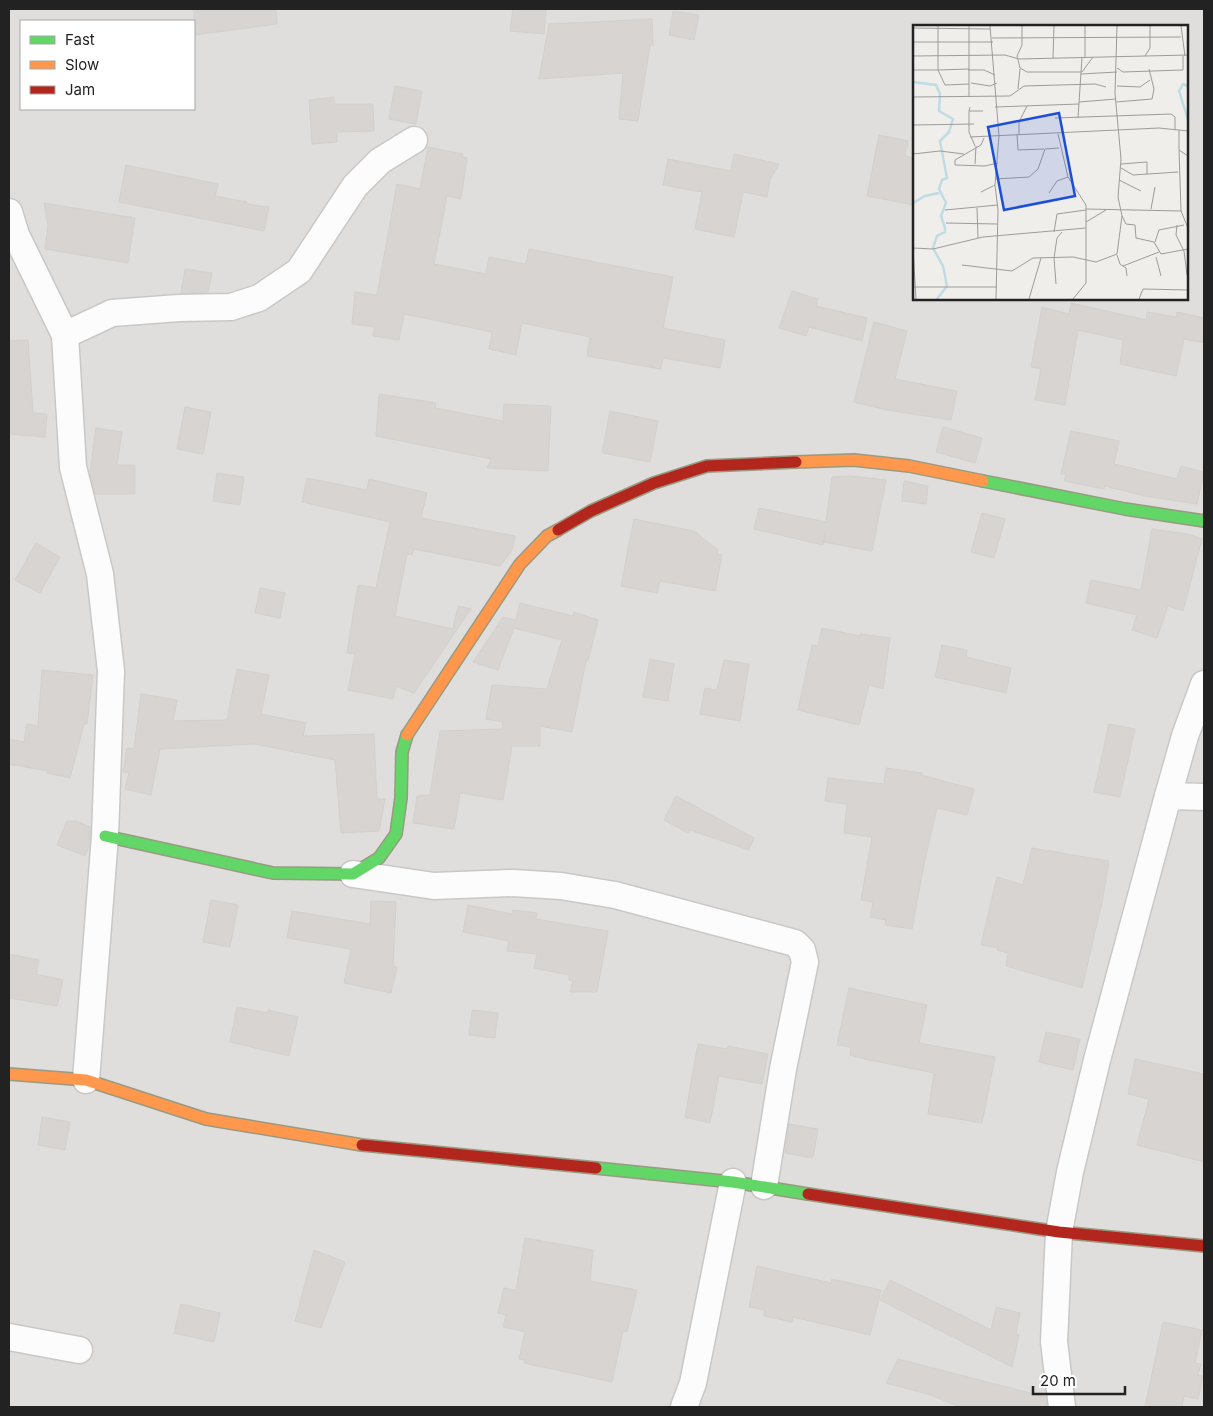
<svg xmlns="http://www.w3.org/2000/svg" width="1213" height="1416" font-family="Inter,sans-serif">
  <style>
    .residential { fill: #dfdedc; fill-rule: evenodd }
    .building { fill: #d7d4d2; stroke: #d3d0cc }
    .lines { fill: none; stroke-linecap: round; stroke-linejoin: round }
    .street-casing { stroke: #c9c8c7; stroke-width: 29 }
    .fast-casing { stroke: #999a82; stroke-width: 14 }
    .slow-casing { stroke: #999a82; stroke-width: 14 }
    .jam-casing { stroke: #999a82; stroke-width: 14 }
    .street { stroke: #fdfcfc; stroke-width: 26 }
    .fast { stroke: #63d668; stroke-width: 11 }
    .slow { stroke: #ff974d; stroke-width: 11 }
    .jam { stroke: #b3261e; stroke-width: 11 }
    .inset-river { fill: none; stroke: #bfdbe3; stroke-width: 2.5 }
    .inset-road { fill: none; stroke: #9e9c9b; stroke-width: 1 }
    .view { fill: #1d4ed8; fill-opacity: 0.15; stroke: #1d4ed8; stroke-width: 2.5 }
    .inset-edge { fill: none; stroke: #222; stroke-width: 2.5 }
  </style>
  <rect width="100%" height="100%" fill="#f0eeeb"/>
  <path class="residential" d="M9 9H1204V1407H9ZM21 21H194V109H21ZM914 26H1187V299H914Z"/>
  <g class="building">
    <path d="M194 9H276L277 24 194 35Z"/>
    <path d="M513 9H546L544 34 510 31Z"/>
    <path d="M673 11 699 15 694 40 669 35Z"/>
    <path d="M652 19 653 45H650L638 121 619 119 623 73 539 79 549 24Z"/>
    <path d="M395 86 422 91 416 124 389 119Z"/>
    <path d="M334 97V104H373L374 131 337 132V142L312 144 309 100Z"/>
    <path d="M879 135 908 141 905 156 914 158V205L867 196Z"/>
    <path d="M428 147 463 154 462 157 467 158 461 199 447 196 434 264 486 274 489 257 526 264 529 249 673 277 663 328 725 340 720 368 663 358 661 369 587 356 590 337 522 323 516 355 489 349 492 332 404 314 399 340 373 336 375 327 352 324 355 292 377 295 397 184 420 189Z"/>
    <path d="M734 154 779 164 770 180 767 197 743 192 734 237 695 229 702 192 663 185 668 159 731 171Z"/>
    <path d="M126 165 218 184 215 196 247 202 246 204 269 207 264 231 119 202Z"/>
    <path d="M44 203 135 218 128 263 45 249 48 225Z"/>
    <path d="M185 269 212 273 208 292 181 293Z"/>
    <path d="M792 291 818 299 816 306 867 318 862 341 809 327 806 336 779 328Z"/>
    <path d="M1071 303 1146 320 1147 312 1176 317 1177 312 1204 318V343L1184 339 1176 376 1120 364 1123 340 1078 330 1065 405 1035 400 1041 369 1031 367 1042 307 1069 314Z"/>
    <path d="M874 322 907 331 895 379 957 391 951 420 887 410 854 402Z"/>
    <path d="M28 340 33 413 47 414 45 437 9 434V341Z"/>
    <path d="M379 394 436 403 435 408 503 421 504 404 551 406 548 471 487 468 491 459 376 436Z"/>
    <path d="M185 407 211 412 203 454 177 449Z"/>
    <path d="M610 411 658 421 650 462 602 453Z"/>
    <path d="M943 427 982 438 975 463 936 452Z"/>
    <path d="M96 428 122 432 117 465H135V494H95L90 474Z"/>
    <path d="M1071 431 1119 441 1114 464 1177 479 1181 466 1204 472 1197 504 1144 496 1105 486 1104 489 1064 481 1066 474H1061Z"/>
    <path d="M217 473 244 477 240 505 213 501Z"/>
    <path d="M851 476 886 480 872 551 824 542 825 533 823 545 754 529 759 508 826 522 832 477Z"/>
    <path d="M307 478 367 490 369 479 427 493 421 518 515 536 512 550 500 566 414 549 412 555 407 554 395 616 453 629 458 606 471 609 414 693 396 686 393 699 348 690 355 654 347 653 358 585 376 588 390 522 302 502Z"/>
    <path d="M904 481 928 486 926 504 902 501Z"/>
    <path d="M982 513 1005 519 994 558 971 552Z"/>
    <path d="M634 519 694 531 718 550 717 554 722 555 715 591 660 581 657 593 621 586Z"/>
    <path d="M1152 529 1188 534 1202 539 1183 611 1168 606 1157 638 1132 630 1137 615 1086 603 1091 580 1141 590Z"/>
    <path d="M36 543 60 557 40 593 15 580Z"/>
    <path d="M260 588 285 593 280 618 255 613Z"/>
    <path d="M520 603 573 616 574 612 598 620 588 661H586L572 732 540 726V746H512L503 800 460 793 454 829 413 823 417 796 430 795 440 731 502 729 503 722 486 719 492 685 547 689 562 640 514 628 498 670 473 662 503 617 516 620Z"/>
    <path d="M822 628 860 636V634L890 638 883 689 869 685 859 725 798 710 812 645 818 646Z"/>
    <path d="M942 645 967 650 966 657 1011 668 1006 693 935 677Z"/>
    <path d="M650 659 674 664 668 701 643 697Z"/>
    <path d="M724 660 749 664 740 721 700 714 705 688 717 690Z"/>
    <path d="M237 669 269 675 261 714 306 723 303 736 374 734 377 799H385L379 831 341 833 335 760 254 744 160 749 151 795 125 789 129 773 123 772 127 748 134 749 141 694 177 700 173 721 227 720Z"/>
    <path d="M42 670 93 675 87 724H84L70 778 47 773 48 771 9 764V739L24 742 27 724 38 726Z"/>
    <path d="M1109 724 1135 729 1120 797 1094 792Z"/>
    <path d="M886 768 922 773 921 775 974 789 967 815 937 808 924 864 912 929 885 925 886 920 870 917 873 902 861 900 872 837 844 833 847 804 825 801 828 778 884 784Z"/>
    <path d="M676 796 754 838 749 850 690 830 688 833 664 820Z"/>
    <path d="M67 821H77L90 827 89 846 85 856 57 845Z"/>
    <path d="M1032 848 1109 861 1102 902 1082 988 1006 966 1008 953 997 950 998 948 981 945 997 877 1023 885Z"/>
    <path d="M211 900 238 905 230 947 203 942Z"/>
    <path d="M371 901 396 902 393 966 397 967 391 993 344 983 351 949 287 938 292 911 370 924Z"/>
    <path d="M468 905 512 914 513 910 537 913 536 919 608 931 597 992H570L573 981 569 980V975L534 968 537 954 507 951 509 941 463 932Z"/>
    <path d="M9 954 39 960 36 974 63 980 57 1006 9 998Z"/>
    <path d="M849 988 927 1005 919 1043 995 1057 982 1123 928 1114 934 1073 864 1059 850 1055 851 1047 837 1045Z"/>
    <path d="M237 1007 268 1013V1010L298 1017 289 1056 230 1042Z"/>
    <path d="M472 1010 498 1013 495 1038 469 1035Z"/>
    <path d="M1046 1032 1080 1039 1073 1070 1039 1062Z"/>
    <path d="M698 1044 727 1049 728 1046 768 1054 762 1084 719 1076 710 1123 685 1117Z"/>
    <path d="M1135 1059 1204 1074V1162L1137 1145 1149 1099 1128 1094Z"/>
    <path d="M42 1117 70 1122 65 1150 38 1145Z"/>
    <path d="M789 1124 818 1129 813 1158 785 1153Z"/>
    <path d="M525 1238 593 1250 590 1281 637 1290 627 1332 623 1331 612 1382 524 1363 525 1360 519 1359 525 1332 503 1327 506 1315 498 1313 504 1288 516 1290Z"/>
    <path d="M314 1250 345 1262 321 1328 295 1321Z"/>
    <path d="M757 1266 831 1283 832 1279 881 1290 870 1335 793 1317 792 1322 764 1316 765 1310 749 1307Z"/>
    <path d="M890 1280 991 1330 996 1307 1020 1313 1016 1334 1019 1335 1012 1367 880 1300Z"/>
    <path d="M181 1304 220 1313 214 1342 174 1333Z"/>
    <path d="M1163 1322 1202 1330 1195 1363 1201 1364 1198 1375 1203 1376 1198 1399 1184 1396 1182 1407H1145Z"/>
    <path d="M898 1359 1046 1397 1047 1407H960L931 1395 886 1383Z"/>
  </g>
  <g class="lines">
    <g class="street-casing">
      <g id="street">
        <path d="M9 212 16 235 65 335 73 467 100 574 111 671 105 836 86 1080"/>
        <path d="M65 335 112 313 179 308 231 307 259 298 299 271 355 186 380 161 414 140"/>
        <path d="M1168 796 1204 797"/>
        <path d="M353 874 434 886 513 883 561 886 615 895 795 943 802 950 805 962 783 1069 764 1186"/>
        <path d="M9 1337 79 1350"/>
        <path d="M684 1407 693 1383 733 1182"/>
        <path d="M1062 1407 1054 1342 1059 1232 1070 1172 1097 1060 1168 796 1185 736 1204 684"/>
      </g>
    </g>
    <g class="fast-casing">
      <g id="fast">
        <path d="M983 481 1125 509 1204 521"/>
        <path d="M105 836 273 873 353 874 379 858 396 834 401 798 402 752 407 735"/>
        <path d="M596 1168 733 1182 808 1194"/>
      </g>
    </g>
    <g class="slow-casing">
      <g id="slow">
        <path d="M796 462 854 460 909 466 983 481"/>
        <path d="M407 735 520 564 547 536 558 530"/>
        <path d="M9 1074 86 1080 206 1119 362 1145"/>
      </g>
    </g>
    <g class="jam-casing">
      <g id="jam">
        <path d="M558 530 591 511 654 483 707 466 796 462"/>
        <path d="M362 1145 596 1168"/>
        <path d="M808 1194 1059 1232 1204 1246"/>
      </g>
    </g>
    <use href="#street" class="street"/>
    <use href="#fast" class="fast"/>
    <use href="#slow" class="slow"/>
    <use href="#jam" class="jam"/>
  </g>
  <g transform="translate(913 25)">
    <rect width="275" height="275" fill="#f0eeeb"/>
    <path class="inset-river" d="M0 57 23 60 27 69 26 86 40 94 36 107 27 116 34 153 29 155 26 164 33 178 28 191 32 203V207L24 211 20 223 30 241 34 261 24 274M275 61 270 59 266 66 275 95M0 178 12 171 26 168"/>
    <path class="inset-road" d="M56 1V72M77 1 86 111 82 160 85 185 83 274M109 1V20L104 31 107 43 114 47H168M172 1V32M268 1 272 31M0 3 77 4M79 13 268 12M0 17H80M0 31 92 30 106 34 275 30M232 31 237 23V1M140 33 141 1M204 43 210 47 270 45V31M56 44 25 45 32 60 56 59M0 45H25V1M55 45H71L82 50M169 47 180 32M168 49 204 47M58 58 77 61 84 58M204 61 227 62 237 55M105 64 107 44M0 72 97 71 111 61 182 59 193 62M166 77 203 74M203 77 239 74 241 64 236 44M57 82 56 86H70M82 82 166 79M56 86V107L62 121M142 93 258 89 262 92V105M165 93 169 32M0 100 61 99M266 105V125L275 131M104 110 105 125 131 124M106 110V97L114 81M57 112 246 103 275 106M71 113 68 120 42 135V140L72 141 85 138M266 125 268 186 275 203M0 129 27 126 51 129M62 139 63 121M208 139 234 137V149M208 143 220 150 265 147M83 154 116 152 125 144 132 124 146 123M206 155 228 166M68 167 82 160M136 168 144 156 155 152M64 183 65 213M173 184 268 186M238 184 242 162M32 185 85 180M209 191 213 199 222 200 223 213 241 217 248 229 275 224M173 197 193 185M33 198 84 199M264 200 263 210 271 226 274 250M141 207 144 189 173 185M242 217 246 205 271 200M0 223 20 224 70 212 173 203V180L155 152 145 109M0 225 3 274M204 230 207 239 213 243 214 251M243 232 248 251M49 240 99 246 120 233 160 232 183 237 204 229 209 191 205 172 208 134 202 68 204 1M210 241 246 227M143 259 141 233 144 213 149 207M0 262H84M116 274 128 233M160 274 173 258V203M226 274 230 264 275 265"/>
    <path class="view" d="M146 88 162 171 91 185 75 102Z"/>
    <rect width="275" height="275" class="inset-edge"/>
  </g>
  <rect width="1213" height="1416" fill="none" stroke="#222222" stroke-width="20"/>
  <rect x="20" y="20" width="175" height="90" fill="#ffffff" stroke="#a7a7a7"/>
  <rect x="30" y="36" width="25" height="8" fill="#63d668" stroke="#a7a7a7"/>
  <text x="65" y="45" font-size="15" fill="#222222">Fast</text>
  <rect x="30" y="61" width="25" height="8" fill="#ff974d" stroke="#a7a7a7"/>
  <text x="65" y="70" font-size="15" fill="#222222">Slow</text>
  <rect x="30" y="86" width="25" height="8" fill="#b3261e" stroke="#a7a7a7"/>
  <text x="65" y="95" font-size="15" fill="#222222">Jam</text>
  <path d="M1033 1386v8h92v-8" fill="none" stroke="#222222" stroke-width="2.5"/>
  <text x="1040" y="1386" font-size="15" fill="#222222" stroke="#ffffff" stroke-width="4" paint-order="stroke">20 m</text>
</svg>
